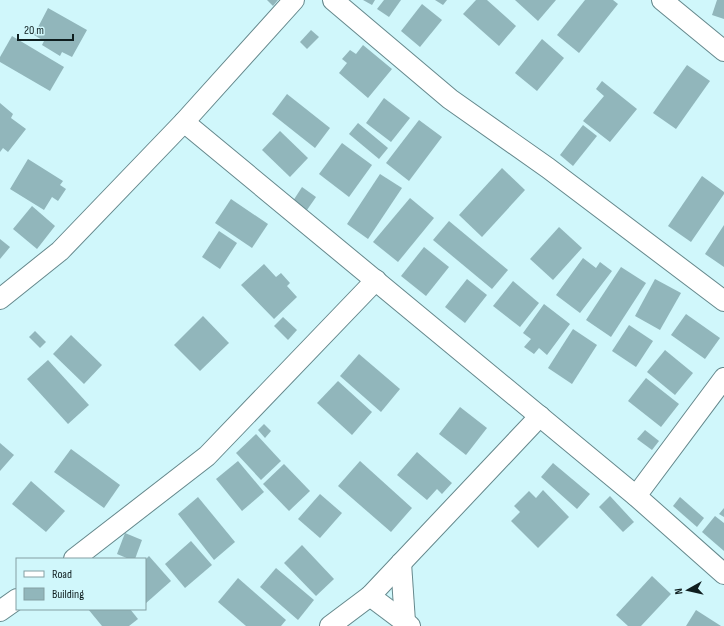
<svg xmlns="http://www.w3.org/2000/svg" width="724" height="626" font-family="'Sofia Sans Condensed',sans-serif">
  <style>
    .building { fill: #91b6bb }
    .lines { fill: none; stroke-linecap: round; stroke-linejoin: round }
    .street-casing { stroke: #65888c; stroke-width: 22 }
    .street { stroke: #fff; stroke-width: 20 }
  </style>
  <rect width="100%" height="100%" fill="#d0f7fb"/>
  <g class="building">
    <path d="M267 0H278L273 6Z"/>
    <path d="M363 0H375L372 5Z"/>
    <path d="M384 0H401L389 17 377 9Z"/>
    <path d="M435 0H447L443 5Z"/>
    <path d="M476 0H487L516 26 499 46 463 14Z"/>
    <path d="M515 0H556L538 21Z"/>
    <path d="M585 0H613L618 4 579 53 557 35Z"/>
    <path d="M717 0H724V19L712 15Z"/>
    <path d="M422 4 442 20 420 47 401 31Z"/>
    <path d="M48 8 87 30 72 57 62 52 60 56 42 45 44 41 34 35Z"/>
    <path d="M311 30 319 37 307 49 300 42Z"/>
    <path d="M12 36 64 67 50 91 0 62V57Z"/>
    <path d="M542 39 564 58 537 91 515 73Z"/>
    <path d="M363 45 392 69 368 98 339 73 347 63 342 59 350 50 356 54Z"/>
    <path d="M687 65 710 81 676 129 653 113Z"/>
    <path d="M602 81 637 109 610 142 583 121 604 96 596 89Z"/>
    <path d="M287 94 330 128 315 148 272 114Z"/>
    <path d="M384 98 410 118 391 142 366 123Z"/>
    <path d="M0 103 13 114 11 118 26 129 8 152 3 148 0 152Z"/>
    <path d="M419 120 442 137 409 181 386 163Z"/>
    <path d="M358 123 388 148 379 159 349 134Z"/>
    <path d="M583 125 597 136 573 166 560 155Z"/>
    <path d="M280 131 308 158 290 177 262 150Z"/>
    <path d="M342 143 372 165 349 197 319 174Z"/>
    <path d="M28 159 63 181 60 185 66 189 58 201 52 197 44 210 10 189Z"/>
    <path d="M502 168 525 190 482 237 459 215Z"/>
    <path d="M380 174 402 188 368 239 347 224Z"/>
    <path d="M702 176 724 192V194L691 242 668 226Z"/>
    <path d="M302 187 316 197 307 210 293 201Z"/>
    <path d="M410 198 434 218 398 262 373 242Z"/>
    <path d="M231 199 268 224 252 248 215 223Z"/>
    <path d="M32 206 55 226 37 249 13 229Z"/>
    <path d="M449 221 508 270 492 289 433 240Z"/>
    <path d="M724 225V267L705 254Z"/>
    <path d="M559 227 582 248 553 280 530 259Z"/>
    <path d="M219 231 237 243 220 269 202 257Z"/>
    <path d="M0 239 10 247 0 259Z"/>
    <path d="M424 247 449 267 426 296 401 276Z"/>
    <path d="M583 258 596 268 600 262 612 271 580 313 556 295Z"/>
    <path d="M264 264 276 277 281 273 290 283 287 286 297 297 274 319 241 285Z"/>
    <path d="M621 267 646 283 611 337 586 320Z"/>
    <path d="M467 279 487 295 465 323 445 307Z"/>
    <path d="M655 279 681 293 660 330 635 316Z"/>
    <path d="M513 281 539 303 520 327 493 306Z"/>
    <path d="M544 304 570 324 547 355 539 348 534 354 524 347 531 339 523 333Z"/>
    <path d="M686 314 720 338 705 359 671 335Z"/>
    <path d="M203 316 229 343 200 371 174 345Z"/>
    <path d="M283 317 297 330 288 340 274 326Z"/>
    <path d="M629 325 653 341 636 367 612 351Z"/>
    <path d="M573 329 597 345 572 384 548 368Z"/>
    <path d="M35 331 46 342 40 348 29 337Z"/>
    <path d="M71 335 102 365 84 384 53 354Z"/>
    <path d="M665 350 693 373 675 395 647 372Z"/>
    <path d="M359 354 400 389 381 412 340 376Z"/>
    <path d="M48 360 89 405 68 424 27 379Z"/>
    <path d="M646 378 679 404 661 427 628 401Z"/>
    <path d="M338 381 372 412 352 435 317 403Z"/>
    <path d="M460 407 487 428 466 455 439 434Z"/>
    <path d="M264 424 271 431 265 438 258 430Z"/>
    <path d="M645 430 659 441 652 450 637 439Z"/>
    <path d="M256 434 281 461 261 480 236 453Z"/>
    <path d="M0 443 14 455 0 471Z"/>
    <path d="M71 449 120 485 104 508 54 472Z"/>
    <path d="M417 452 452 483 442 494 437 489 427 500 397 475Z"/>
    <path d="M238 461 264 492 242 511 216 479Z"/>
    <path d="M360 461 412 508 391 532 338 486Z"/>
    <path d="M553 463 590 494 577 509 541 477Z"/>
    <path d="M284 464 310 491 289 511 263 484Z"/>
    <path d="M31 481 65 511 46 532 12 504Z"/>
    <path d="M543 490 569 517 538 548 511 521 520 512 514 506 529 491 536 498Z"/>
    <path d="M320 494 342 513 320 538 298 519Z"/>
    <path d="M610 496 634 522 623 532 599 507Z"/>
    <path d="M198 497 235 542 214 560 178 514Z"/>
    <path d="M680 497 704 518 697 527 673 506Z"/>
    <path d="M724 508V517L719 514Z"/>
    <path d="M715 516 724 523V551L702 532Z"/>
    <path d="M125 533 142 540 135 559H129L117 554Z"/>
    <path d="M191 541 212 565 185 588 165 564Z"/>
    <path d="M302 545 334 579 316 596 284 563Z"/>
    <path d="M149 556 171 581 145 604V560Z"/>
    <path d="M276 568 314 600 298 620 260 587Z"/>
    <path d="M652 576 671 594 641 626H628L616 615Z"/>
    <path d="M238 578 286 620 281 626H246L218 602Z"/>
    <path d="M88 609H130L138 619 129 626H102Z"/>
    <path d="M696 610 721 626H686Z"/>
  </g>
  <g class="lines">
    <g class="street-casing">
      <g id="street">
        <path d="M333 0 450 99 548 168 724 301"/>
        <path d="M662 0 724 51"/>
        <path d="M184 122 636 496 724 574"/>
        <path d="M0 299 60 251 184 122 294 0"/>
        <path d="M636 496 724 378"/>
        <path d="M74 559 207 456 376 280"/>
        <path d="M401 563 405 622"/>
        <path d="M370 596 410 626"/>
        <path d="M0 611 17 599"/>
        <path d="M330 626 370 596 540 416"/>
      </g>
    </g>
    <use href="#street" class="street"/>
  </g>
  <rect x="16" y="558" width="130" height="52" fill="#d0f7fb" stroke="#83a0a3"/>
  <rect x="24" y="571" width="20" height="6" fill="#ffffff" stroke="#83a0a3"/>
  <text x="52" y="578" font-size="12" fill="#0f1e1f">Road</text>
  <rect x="24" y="588" width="20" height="12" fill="#91b6bb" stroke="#83a0a3"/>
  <text x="52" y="598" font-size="12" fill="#0f1e1f">Building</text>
  <g transform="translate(688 590) rotate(262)" stroke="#d0f7fb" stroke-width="3" paint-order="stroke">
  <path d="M0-3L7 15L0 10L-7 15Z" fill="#0f1e1f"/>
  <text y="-6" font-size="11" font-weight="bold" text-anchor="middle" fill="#0f1e1f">N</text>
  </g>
  <path d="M18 34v6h55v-6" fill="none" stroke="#0f1e1f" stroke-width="2"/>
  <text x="24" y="34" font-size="12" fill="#0f1e1f" stroke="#d0f7fb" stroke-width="3" paint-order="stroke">20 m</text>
</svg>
